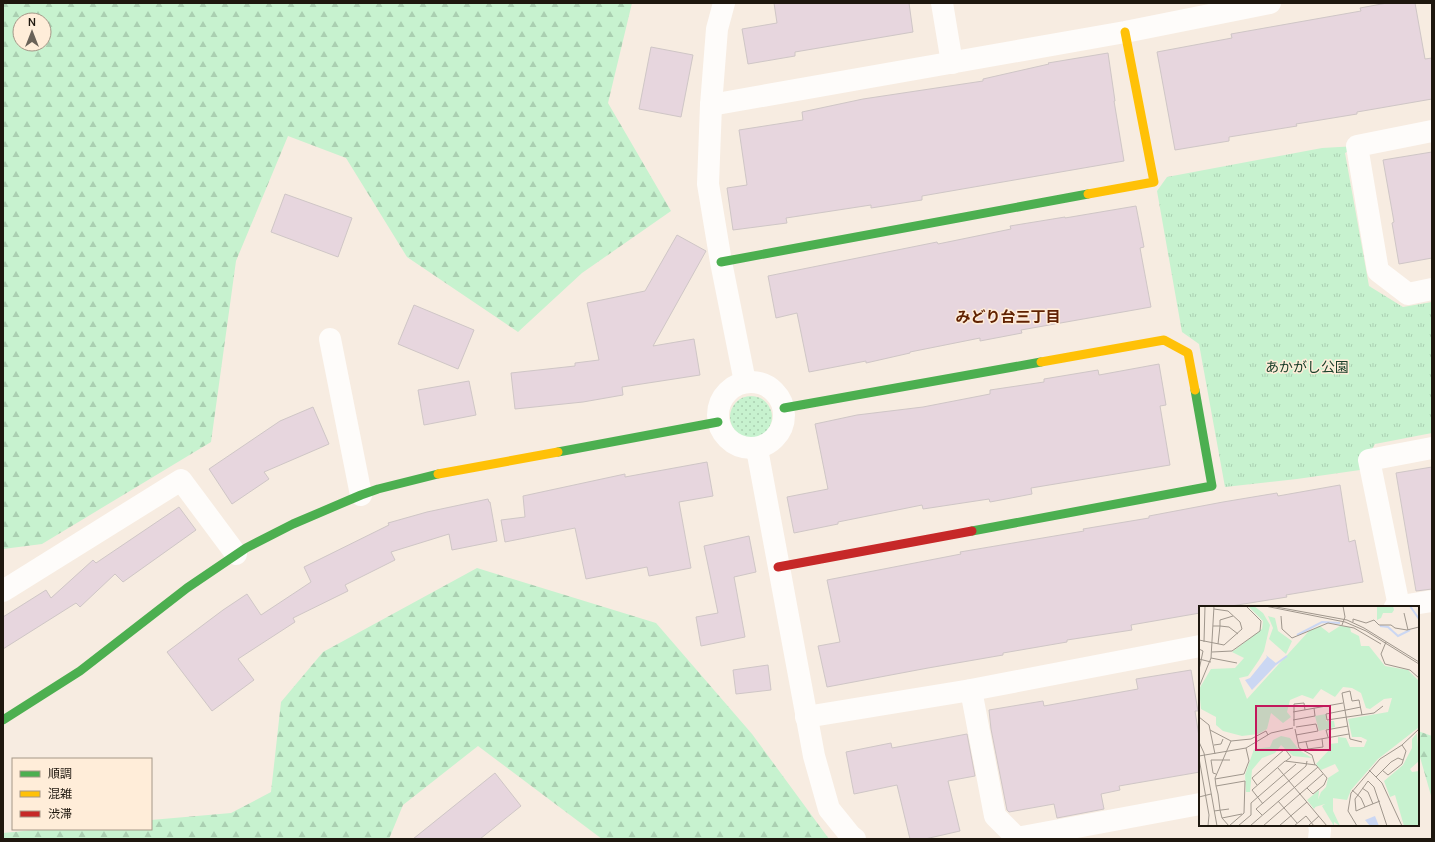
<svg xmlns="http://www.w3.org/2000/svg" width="1435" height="842" font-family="Manrope,'Noto Sans JP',sans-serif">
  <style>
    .grass { fill: url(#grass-dots) }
    .forest { fill: url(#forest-firs); fill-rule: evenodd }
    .park { fill: url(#park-tufts) }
    .building { fill: #e7d6de; stroke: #cfc6c6 }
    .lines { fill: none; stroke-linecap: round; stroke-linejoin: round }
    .street { stroke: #fefcfa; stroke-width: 22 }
    .fast { stroke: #4caf50; stroke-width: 9 }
    .slow { stroke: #ffc107; stroke-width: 9 }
    .jam { stroke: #c62828; stroke-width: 9 }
    .labels { text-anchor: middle; stroke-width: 3; stroke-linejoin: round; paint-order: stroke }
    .park-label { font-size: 14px; fill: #1b402b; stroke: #ffedd9 }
    .neighbourhood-label { font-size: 15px; font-weight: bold; fill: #612202; stroke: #ffedd9 }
    .inset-river { fill: none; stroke: #cbd7f3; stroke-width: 2 }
    .inset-road { fill: none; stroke: #a0978d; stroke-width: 1 }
    .view { fill: #c2185b; fill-opacity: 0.15; stroke: #c2185b; stroke-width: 2 }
    .inset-edge { fill: none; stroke: #1e170e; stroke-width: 2 }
  </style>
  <defs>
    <pattern id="grass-dots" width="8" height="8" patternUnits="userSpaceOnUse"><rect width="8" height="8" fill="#c7f2cf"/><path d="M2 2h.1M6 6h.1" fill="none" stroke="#aacfb1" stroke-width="1.8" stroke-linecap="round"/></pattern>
    <pattern id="forest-firs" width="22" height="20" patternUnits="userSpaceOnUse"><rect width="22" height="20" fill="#c7f2cf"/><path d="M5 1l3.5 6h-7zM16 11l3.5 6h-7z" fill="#aacfb1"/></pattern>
    <pattern id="park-tufts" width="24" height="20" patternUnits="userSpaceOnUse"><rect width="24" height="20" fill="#c7f2cf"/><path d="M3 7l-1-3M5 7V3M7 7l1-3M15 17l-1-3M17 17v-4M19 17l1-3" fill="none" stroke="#aacfb1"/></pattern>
  </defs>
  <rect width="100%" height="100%" fill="#f7ece1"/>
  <circle class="grass" cx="751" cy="417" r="21"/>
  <g class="forest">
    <path d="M3 3H632L608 103 671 211 582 273 518 332 407 257 346 158 288 136 236 261 211 442 42 544 3 549ZM20 20H44V44H20Z"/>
    <path d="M477 568 656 623 752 734 829 839H602L478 746 403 805 389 839H3V833L45 829H151V820L231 813 271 792 281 702 323 652Z"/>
    <path d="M1418 731 1432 736V799L1418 750Z"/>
  </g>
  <path class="park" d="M1357 146 1345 153 1369 286 1403 307 1432 302V433L1375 444 1360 470 1297 479 1225 487 1199 344 1182 332 1157 191 1167 177 1322 148Z"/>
  <g class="building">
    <path d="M774 3H909L913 32 795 52V56L748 64 742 29 777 23Z"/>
    <path d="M1387 3H1415L1425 59 1432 58V99L1357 112V114L1296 124 1297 126 1229 137V141L1175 150 1157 52 1232 38 1231 34 1361 11 1360 8Z"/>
    <path d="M651 47 693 55 681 117 639 109Z"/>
    <path d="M1108 53 1115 101H1114L1124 161 922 196V200L871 208V205L786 218 787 223 733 230 727 188 747 185 739 130 803 120 802 112 863 99 983 81V79L1049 64 1048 63Z"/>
    <path d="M1432 152V258L1399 264 1392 223 1394 222 1383 160Z"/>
    <path d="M285 194 352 218 338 257 271 232Z"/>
    <path d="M1136 206 1144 247 1140 248 1151 307 1021 330 1022 333 980 341V338L910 352V353L866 363V361L809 372 797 313 776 318 768 276 937 242 938 244 1011 229 1010 226 1065 217V218Z"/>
    <path d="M677 235 706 251 653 346 694 339 700 375 622 387 623 395 583 402 515 409 511 373 575 366V363L599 360 587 303 645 291Z"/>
    <path d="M414 305 474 330 458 369 398 344Z"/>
    <path d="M1159 364 1166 405 1160 406 1170 465 1031 488 1032 494 990 502 989 499 923 509 922 505 838 522V524L794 533 787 497 828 489 815 424 857 415 923 407 990 394V390L1044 382V379L1098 370 1099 375Z"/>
    <path d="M469 381 476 415 424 425 418 390Z"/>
    <path d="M313 407 329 444 264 472 269 479 232 504 209 469 280 421Z"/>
    <path d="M707 462 713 496 679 502 691 568 649 576 647 567 586 579 575 528 505 542 501 520 525 517 523 496 625 474V477Z"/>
    <path d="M1432 467V589L1416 591 1396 473Z"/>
    <path d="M1340 485 1349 542 1355 540 1363 582 1286 595 1287 597 1225 607H1200V613L1131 625 1132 630 1067 640V642L1003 653V655L928 668 827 687 818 646 840 642 827 580 961 554 960 552 1084 531 1083 529 1149 518V516L1223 502 1277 493 1278 496Z"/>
    <path d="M488 499 489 502H490L497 541 452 550 449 534 391 552 395 560 345 585 348 591 293 618 295 622 238 659 254 680 212 711 167 652 223 610 247 594 261 615 311 582 304 567 389 525 388 523 427 512Z"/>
    <path d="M179 507 196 530 123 582 115 574 80 607 76 603 3 649V617L46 590 51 598 93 560 96 563Z"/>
    <path d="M749 536 756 572 734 577 745 637 701 646 696 617 718 613 704 546Z"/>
    <path d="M768 665 771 690 736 694 733 670Z"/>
    <path d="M1191 670 1198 711H1195L1200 743V772L1119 786 1120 790 1101 794 1104 809 1057 818 1054 804 1009 812 1007 810 991 729 989 710 1043 701 1044 706 1138 689 1136 679Z"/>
    <path d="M967 734 975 776 948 781 960 831 925 839H910L897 785 854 794 846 752 891 743 892 748Z"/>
    <path d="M495 773 521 806 480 839H413Z"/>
  </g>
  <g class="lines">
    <g class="street">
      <path d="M724 3 717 29 711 105 708 184 721 262 745 382"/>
      <path d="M942 3 952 63"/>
      <path d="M711 105 1125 32 1270 3"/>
      <path d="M1432 131 1357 146 1378 271 1408 294 1432 289"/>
      <path d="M330 339 361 495"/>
      <circle cx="751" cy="415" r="33"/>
      <path d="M757 449 814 756 829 809 850 835 855 839"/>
      <path d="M3 591 181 480 236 554"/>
      <path d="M1399 606 1369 460 1432 448"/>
      <path d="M1395 607 1432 601"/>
      <path d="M971 690 995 816 1017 838 1200 804"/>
      <path d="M806 717 971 690 1200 646"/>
      <path d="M1319 839 1320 830 1319 825"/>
    </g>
    <g class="fast">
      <path d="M721 262 1088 194"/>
      <path d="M784 408 1041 362"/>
      <path d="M558 452 718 422"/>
      <path d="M972 531 1212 486 1195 390"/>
      <path d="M3 720 80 671 187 588 246 548 293 524 361 495 378 489 438 474"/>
    </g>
    <g class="slow">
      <path d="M1088 194 1154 182 1125 32"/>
      <path d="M1041 362 1164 340 1188 353 1195 390"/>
      <path d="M438 474 558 452"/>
    </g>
    <path class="jam" d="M778 567 972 531"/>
  </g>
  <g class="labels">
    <g class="park-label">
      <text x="1307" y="372">あかがし公園</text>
    </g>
    <g class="neighbourhood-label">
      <text x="1008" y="322">みどり台三丁目</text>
    </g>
  </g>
  <g transform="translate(1199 606)">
    <rect width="220" height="220" fill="#f7ece1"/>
    <path d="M49 0H55L64 7 71 19 65 45 60 54 49 70 40 72 48 93 110 25 121 20 130 27 141 20 151 21 152 26 160 30 162 40H170L186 60 209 64 220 75 219 122 179 153 152 184 148 194 126 191V198L116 201 122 186 127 181 129 172 140 165 136 158 122 164 117 158 131 143 130 138 139 137V131L147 132 151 141H165L168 134 162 131H153L149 113 189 106 193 92 185 93 171 103 167 102 162 87 153 82 144 81 136 91 122 83 114 93 103 89 91 94 88 106 92 111 84 117 72 107 68 123 59 128 43 130 24 125 17 119V111L2 103 0 83 12 63 36 62 45 52 33 46 63 23 64 15ZM178 0H194L195 4 193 7H184L182 12 178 14ZM69 10 76 12 79 25 93 35 87 48 70 33 74 22ZM218 127 220 155 211 163 213 166 220 165V220H205L196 189 191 191 185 175 204 159 213 142V133ZM82 130 91 132 100 144 113 152 94 150 82 139 76 147 63 152 53 164 51 186H47L46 169 55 143 71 141 74 134Z" fill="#c7f2cf"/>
    <path d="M127 108V115H135L136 121 120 125 116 110ZM120 184 119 197 115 203 108 194ZM126 190H134V205L141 220 135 216V220L123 200 126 198Z" fill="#c7f2cf"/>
    <path d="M67 49 78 58 53 84 46 74 51 72 68 51ZM176 210 180 220H171L166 214Z" fill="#cbd7f3"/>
    <path class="inset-river" d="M211 0 220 13M181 20 189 21 199 30 211 24M98 29 123 16 141 17M77 58 88 50"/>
    <path class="inset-road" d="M66 0 146 16 167 25 220 58M72 0 148 14 165 22 220 56M205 7 209 24M82 10 83 23 93 32 129 17 155 22 182 38M154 16V13L167 17 175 14 180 19H192L196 22 208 24 220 21M143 19 146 11 144 0M14 20H21V14L34 10M0 34 25 39 43 23 41 16 29 5 15 3M5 36 6 0M187 36 182 48 186 58 211 64 220 72M19 38 21 20 30 21 39 28M0 43 4 45 0 64M13 46 33 45 61 25 62 15 47 0M12 52 38 57M0 53 12 56M0 81 12 52 15 0M162 101 127 108 128 114 175 107 184 100M94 106 144 97M0 111 10 119 16 148M94 114 116 110 115 102M95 120V98L105 97 106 104M96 123 100 142 113 149 116 159M11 124 32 135 16 172 17 180 19 188 21 204 23 212 30 220 45 207 46 175 17 180M97 129 119 125 117 118 97 121M129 131 127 124 149 120M32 135 52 133 67 125 69 129M0 136 5 147 18 220M107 136 109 143 124 141 123 133M163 136 151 133 143 87 151 85 153 95 160 94 163 109M99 137 150 128M15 139 22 138 24 133M0 150 47 142 72 127 94 122M0 152 10 209 9 220M79 162 128 220M170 164 183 177 203 220M183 164 189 169 203 158 207 145 203 139M17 168 14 167 12 154H31M177 171 192 156 199 152 204 154M16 173 45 168 50 155 47 142M58 179 53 172 86 143 92 151 87 155M163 182 169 186 174 198M153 184 162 192 166 201 181 195M0 191 12 188M79 195 98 217M64 198 53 184 86 155 117 159 128 172 125 179 114 188 108 182M166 201 157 205 156 193 169 175 175 181 188 220M15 205 30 203M63 209 57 203 107 160 108 155M23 212 43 208M39 220 52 209V197L97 158M51 220 119 161M64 220 124 168M80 220 108 196M95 220 107 210 115 220M109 220 120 210M158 220 149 205 152 187 181 153 203 139 220 123"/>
    <path class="view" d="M57 100H131V144H57Z"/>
    <rect width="220" height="220" class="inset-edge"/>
  </g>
  <rect width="1435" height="842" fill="none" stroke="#1e170e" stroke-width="8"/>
  <rect x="12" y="758" width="140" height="72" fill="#ffedd9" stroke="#a59788"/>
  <rect x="20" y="771" width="20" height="6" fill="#4caf50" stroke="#a59788"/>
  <text x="48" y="778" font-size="12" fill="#1e170e">順調</text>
  <rect x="20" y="791" width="20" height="6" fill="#ffc107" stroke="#a59788"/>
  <text x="48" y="798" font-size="12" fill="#1e170e">混雑</text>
  <rect x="20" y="811" width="20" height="6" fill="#c62828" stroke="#a59788"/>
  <text x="48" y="818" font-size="12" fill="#1e170e">渋滞</text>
  <g transform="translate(32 32)"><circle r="19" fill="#ffedd9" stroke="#a59788"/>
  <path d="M0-3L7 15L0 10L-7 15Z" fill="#6a6258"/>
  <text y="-6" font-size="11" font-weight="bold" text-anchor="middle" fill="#1e170e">N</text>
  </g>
</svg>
